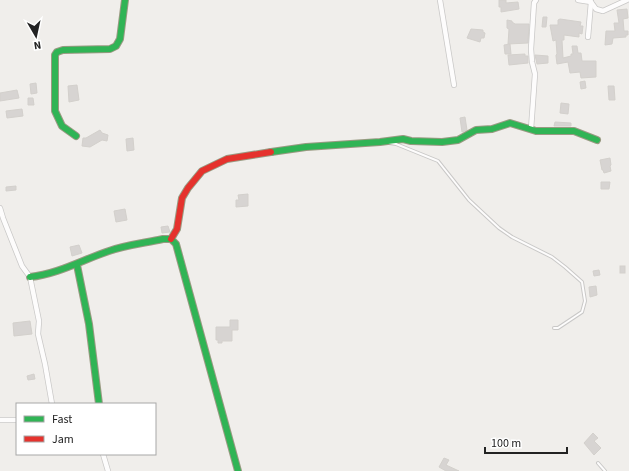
<svg xmlns="http://www.w3.org/2000/svg" width="629" height="471" font-family="'Source Sans 3',sans-serif">
  <style>
    .building { fill: #d7d4d2; stroke: #d3d0cc }
    .lines { fill: none; stroke-linecap: round; stroke-linejoin: round }
    .lane-casing { stroke: #c9c8c7; stroke-width: 4 }
    .street-casing { stroke: #c9c8c7; stroke-width: 6 }
    .fast-casing { stroke: #999a82; stroke-width: 8 }
    .jam-casing { stroke: #999a82; stroke-width: 8 }
    .lane { stroke: #fdfcfc; stroke-width: 2 }
    .street { stroke: #fdfcfc; stroke-width: 4.5 }
    .fast { stroke: #30b455; stroke-width: 6 }
    .jam { stroke: #e5322d; stroke-width: 6 }
  </style>
  <rect width="100%" height="100%" fill="#f0eeeb"/>
  <g class="building">
    <path d="M499 0H506V3L518 2 519 9 501 12V7H499Z"/>
    <path d="M627 9 628 18 623 19 624 31H628V35H626V37L613 38 612 44 605 45 606 31H615L614 23H619L617 10Z"/>
    <path d="M543 17H547L546 27H542Z"/>
    <path d="M560 19 581 22 580 26H583L582 34 579 33V37L564 35V40H562L563 58 571 56V54H573L572 46H577L578 53H581L582 61H596V77L581 78 580 72 570 73 568 62 557 64 556 56V55L557 54 556 40 553 41 550 25H558V20Z"/>
    <path d="M507 20 512 21V22L515 24H529L528 43 508 44 509 29 507 28Z"/>
    <path d="M471 29 483 30V32L485 33 484 38H481L480 42 467 38Z"/>
    <path d="M510 44 511 54H505L504 45Z"/>
    <path d="M525 54V56H528V63L509 65 508 55Z"/>
    <path d="M535 55 548 56V63L537 64Z"/>
    <path d="M585 81 586 88 581 89 580 82Z"/>
    <path d="M36 83 37 93 31 94 30 84Z"/>
    <path d="M77 85 79 100 69 102 68 86Z"/>
    <path d="M608 86H614L615 100H609Z"/>
    <path d="M17 90 19 98 0 101V93Z"/>
    <path d="M28 98H33L34 105H28Z"/>
    <path d="M561 103 569 104 568 114 560 113Z"/>
    <path d="M22 109 23 116 7 118 6 111Z"/>
    <path d="M465 117 467 130 462 132 460 118Z"/>
    <path d="M555 122 571 123V126H554Z"/>
    <path d="M100 130 102 133 108 135 107 141 102 140 90 147 82 146 83 138H86Z"/>
    <path d="M133 138 134 150 127 151 126 139Z"/>
    <path d="M610 158 611 165 610 166 611 171 604 173 603 170H602L600 160Z"/>
    <path d="M601 182H610L609 189H601Z"/>
    <path d="M16 186V190L6 191V187Z"/>
    <path d="M248 194V206L236 207V200H239L238 195Z"/>
    <path d="M125 209 127 220 116 222 114 211Z"/>
    <path d="M168 226 170 232 162 233 161 227Z"/>
    <path d="M79 245 82 253 72 256 70 247Z"/>
    <rect x="620" y="266" width="5" height="7"/>
    <path d="M599 270 600 275 594 276 593 271Z"/>
    <path d="M596 286 597 295 590 297 589 287Z"/>
    <path d="M230 320H238V330H232V341H222V343H218V340H216V327H230Z"/>
    <path d="M30 321 32 334 14 336 13 323Z"/>
    <path d="M34 374 35 379 28 380 27 376Z"/>
    <path d="M593 433 598 438 594 441 601 448 594 455 584 443Z"/>
    <path d="M444 458 449 460 446 465 459 471H446L439 467Z"/>
  </g>
  <g class="lines">
    <g class="lane-casing">
      <g id="lane">
        <path d="M389 143 396 144 438 161 469 200 499 228 512 237 552 257 565 267 582 282 585 301 582 312 558 328H554"/>
        <path d="M598 463 605 471"/>
      </g>
    </g>
    <g class="street-casing">
      <g id="street">
        <path d="M440 0 454 85"/>
        <path d="M578 0 591 2 596 9 603 11 627 0"/>
        <path d="M588 37 591 2"/>
        <path d="M531 129 535 74 532 62 531 49 534 3 536 0"/>
        <path d="M0 208 3 218 22 266 30 277 39 321 38 334 45 364 52 404"/>
        <path d="M0 420H17"/>
        <path d="M103 454 108 471"/>
      </g>
    </g>
    <g class="fast-casing">
      <g id="fast">
        <path d="M76 136 62 126 55 111V55L57 52 63 50 110 49 116 46 120 39 125 0"/>
        <path d="M271 152 306 147 380 142 403 139 411 141 442 142 458 140 476 130 492 129 510 123 536 131H574L597 140"/>
        <path d="M77 265 89 324 99 404"/>
        <path d="M30 277C58 274 82 260 109 251 126 245 145 243 163 239H171L176 244 238 471"/>
      </g>
    </g>
    <g class="jam-casing">
      <path id="jam" d="M171 239 177 229 182 198 188 188 202 171 227 159 271 152"/>
    </g>
    <use href="#lane" class="lane"/>
    <use href="#street" class="street"/>
    <use href="#fast" class="fast"/>
    <use href="#jam" class="jam"/>
  </g>
  <rect x="16" y="403" width="140" height="52" fill="#ffffff" stroke="#a7a7a7"/>
  <rect x="24" y="416" width="20" height="6" fill="#30b455" stroke="#a7a7a7"/>
  <text x="52" y="423" font-size="12" fill="#222222">Fast</text>
  <rect x="24" y="436" width="20" height="6" fill="#e5322d" stroke="#a7a7a7"/>
  <text x="52" y="443" font-size="12" fill="#222222">Jam</text>
  <g transform="translate(36 36) rotate(171)" stroke="#ffffff" stroke-width="3" paint-order="stroke">
  <path d="M0-3L7 15L0 10L-7 15Z" fill="#222222"/>
  <text y="-6" font-size="11" font-weight="bold" text-anchor="middle" fill="#222222">N</text>
  </g>
  <path d="M485 447v6h82v-6" fill="none" stroke="#222222" stroke-width="2"/>
  <text x="491" y="447" font-size="12" fill="#222222" stroke="#ffffff" stroke-width="3" paint-order="stroke">100 m</text>
</svg>
